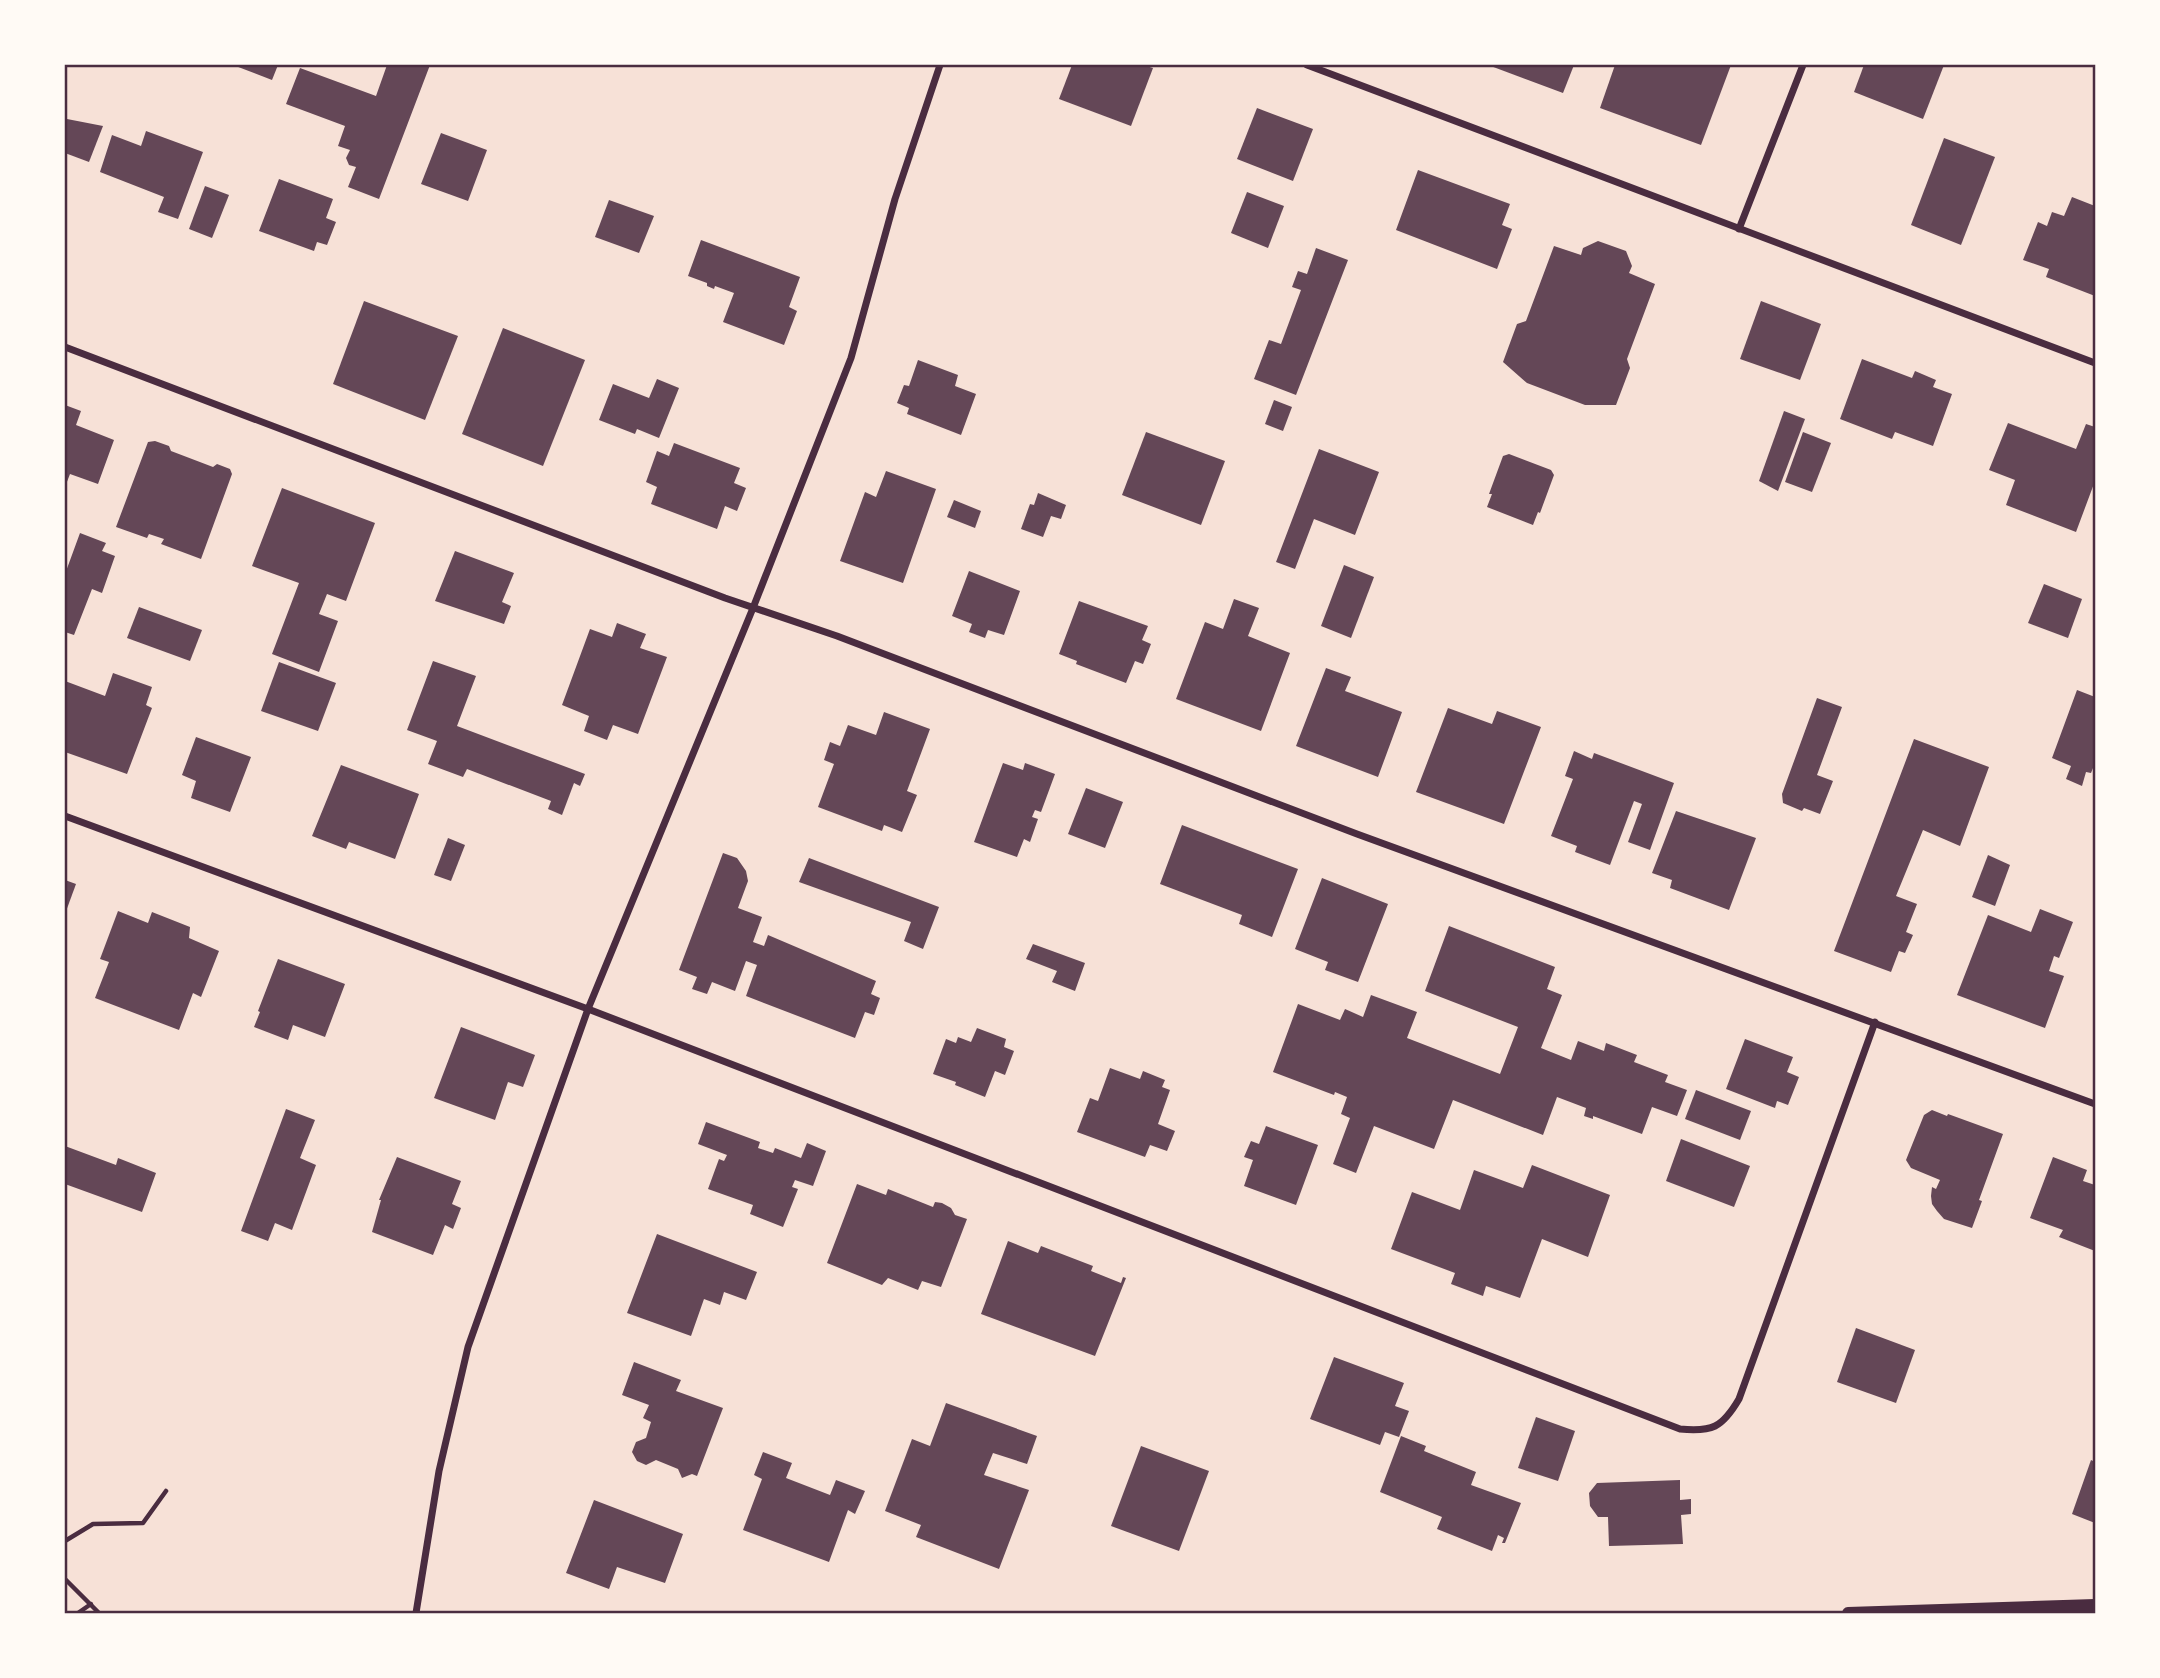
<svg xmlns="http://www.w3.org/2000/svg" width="2160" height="1678" font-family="'Work Sans',sans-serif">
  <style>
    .building { fill: #644757 }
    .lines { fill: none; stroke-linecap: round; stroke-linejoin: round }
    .path { stroke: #4a2c40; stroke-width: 4.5 }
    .minor { stroke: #4a2c40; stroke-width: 7 }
    .tertiary { stroke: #4a2c40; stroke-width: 12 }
    .neatline { fill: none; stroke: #4a2c40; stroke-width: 2.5 }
  </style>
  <rect width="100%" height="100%" fill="#f7e1d7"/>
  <g class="building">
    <path d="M233 65H278L272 80Z"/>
    <path d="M387 65H430L379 199 348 187 356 167 349 165 346 158 350 150 338 146 345 126 286 104 300 68 376 96Z"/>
    <path d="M1072 65H1143L1153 68 1131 126 1059 99Z"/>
    <path d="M1488 65H1574L1563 93Z"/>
    <path d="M1615 65H1731L1701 145 1600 108Z"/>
    <path d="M1864 65H1944L1923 119 1854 92Z"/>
    <path d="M1257 108 1313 129 1293 181 1237 159Z"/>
    <path d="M67 119 103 126 89 162 65 153V124Z"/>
    <path d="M146 131 203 152 178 219 158 212 164 197 100 172 112 135 141 146Z"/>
    <path d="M441 133 487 150 468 201 421 184Z"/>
    <path d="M1944 138 1995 157 1961 245 1911 225Z"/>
    <path d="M1418 170 1510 204 1502 225 1512 229 1497 269 1396 230Z"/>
    <path d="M279 179 333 199 326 218 336 222 327 245 317 242 314 251 259 231Z"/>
    <path d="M205 186 229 195 212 238 189 229Z"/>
    <path d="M1247 192 1284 206 1268 248 1231 233Z"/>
    <path d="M2072 197 2095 206V296L2046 277 2049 269 2023 260 2038 222 2047 226 2052 212 2064 216Z"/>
    <path d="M609 200 654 216 639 253 595 237Z"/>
    <path d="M701 240 800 277 789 307 797 311 784 345 723 322 734 293 715 286 714 289 707 286V283L688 276Z"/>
    <path d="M1598 241 1626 251 1632 266 1629 273 1655 284 1627 359 1630 368 1616 405H1585L1527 383 1503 362 1517 324 1526 321 1554 246 1581 255 1583 248Z"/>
    <path d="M1316 248 1348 260 1296 395 1254 379 1269 340 1281 344 1301 290 1292 287 1298 271 1307 274Z"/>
    <path d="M364 301 458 336 425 420 333 384Z"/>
    <path d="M1761 301 1821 324 1800 380 1740 359Z"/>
    <path d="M503 328 585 360 543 466 462 434Z"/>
    <path d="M1862 359 1912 378 1915 371 1936 380 1933 387 1952 394 1933 446 1895 432 1892 439 1840 419Z"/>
    <path d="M918 360 958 375 955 386 976 394 961 435 907 414 909 408 897 403 904 385 909 386Z"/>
    <path d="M657 379 679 388 659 438 637 429 635 434 599 420 613 384 649 398Z"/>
    <path d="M1274 400 1292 407 1283 431 1265 424Z"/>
    <path d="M65 405 81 411 76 425 114 440 98 484 70 474 65 487Z"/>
    <path d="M1784 411 1805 419 1778 491 1759 481Z"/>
    <path d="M2008 423 2076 449 2086 424 2095 427V481L2076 532 2006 505 2015 480 1989 470Z"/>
    <path d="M1146 432 1225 461 1201 525 1122 495Z"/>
    <path d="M1803 432 1831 443 1812 492 1785 482Z"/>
    <path d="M155 441 169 446 171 451 213 467 217 464 230 469 232 474 201 559 161 544 164 539 149 534 147 538 116 527 148 442Z"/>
    <path d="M674 443 740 468 734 483 746 488 737 511 725 506 717 529 651 504 657 487 646 482 657 451 669 456Z"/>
    <path d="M1319 449 1379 472 1355 535 1314 519 1295 569 1276 562Z"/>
    <path d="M1509 454 1551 470 1554 475 1540 513 1538 512 1533 525 1487 507 1492 494H1489L1503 456Z"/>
    <path d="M886 471 936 489 903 583 840 561 865 492 876 497Z"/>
    <path d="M282 488 375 523 346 601 327 594 319 614 338 621 319 672 272 654 299 583 252 566Z"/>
    <path d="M1038 493 1066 505 1061 519 1051 516 1043 537 1021 529 1030 504 1034 505Z"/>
    <path d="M954 500 981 511 975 528 947 517Z"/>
    <path d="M80 533 106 543 102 551 115 556 102 593 92 589 74 635 65 632V574Z"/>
    <path d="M455 551 514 573 502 602 511 606 504 624 435 601Z"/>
    <path d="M1344 565 1374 577 1351 638 1321 626Z"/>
    <path d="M969 571 1020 591 1004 635 988 630 985 638 969 632 972 624 952 616Z"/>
    <path d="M2044 584 2082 599 2068 638 2028 623Z"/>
    <path d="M1234 599 1259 608 1248 636 1290 653 1261 731 1176 699 1205 622 1223 629Z"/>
    <path d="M1079 601 1148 626 1142 640 1151 644 1143 664 1135 661 1126 683 1076 664 1077 661 1059 654Z"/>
    <path d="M139 607 202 630 190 661 127 638Z"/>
    <path d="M617 623 646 634 640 648 667 657 638 734 613 725 607 740 584 731 589 716 562 705 590 629 612 637Z"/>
    <path d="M433 661 476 676 457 726 585 774 580 786 574 783 562 815 548 809 551 801 467 769 463 777 428 764 437 741 407 730Z"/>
    <path d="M279 662 336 683 318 731 261 711Z"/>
    <path d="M1326 668 1351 677 1345 691 1402 712 1378 777 1296 746Z"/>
    <path d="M113 673 152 687 146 705 152 708 127 774 65 752V681L105 696Z"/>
    <path d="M2077 690 2095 697V763L2091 773 2086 772 2082 786 2066 779 2071 766 2052 758Z"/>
    <path d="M1817 698 1842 707 1817 775 1833 781 1820 814 1804 808 1802 811 1783 803 1782 794Z"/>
    <path d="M1448 708 1492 724 1497 711 1541 727 1504 824 1416 792Z"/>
    <path d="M884 712 930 729 907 791 917 795 902 832 884 825 882 831 818 807 834 764 824 760 830 742 840 746 848 725 876 735Z"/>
    <path d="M196 737 251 757 230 812 191 798 196 781 182 775Z"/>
    <path d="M1914 739 1989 767 1960 846 1923 830 1896 896 1917 904 1906 932 1913 935 1905 953 1899 951 1891 972 1834 951Z"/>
    <path d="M1574 751 1592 759 1594 753 1674 783 1650 850 1628 842 1642 804 1634 801 1610 865 1575 852 1577 846 1551 836 1573 779 1565 776Z"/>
    <path d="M1003 763 1023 770 1025 763 1055 774 1041 812 1035 810 1032 817 1038 819 1030 842 1024 839 1017 857 974 842Z"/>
    <path d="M341 765 419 794 395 859 349 842 346 849 312 836Z"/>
    <path d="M1086 788 1123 802 1105 848 1068 834Z"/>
    <path d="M1676 811 1756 838 1729 910 1670 888 1672 880 1652 873Z"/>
    <path d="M1182 825 1298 869 1272 937 1239 924 1242 915 1160 884Z"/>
    <path d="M448 838 465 845 451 881 434 875Z"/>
    <path d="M723 853 737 858 746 871 748 881 738 908 762 917 753 942 764 946 768 935 876 981 871 994 880 998 874 1015 865 1012 855 1038 746 996 757 965 746 961 735 991 712 982 707 994 692 989 697 977 679 970Z"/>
    <path d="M1988 855 2010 865 1995 906 1972 897Z"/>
    <path d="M809 858 939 907 923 949 904 941 911 922 799 882Z"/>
    <path d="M1322 878 1388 904 1358 982 1325 970 1328 962 1295 949Z"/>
    <path d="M65 880 76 884 65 914Z"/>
    <path d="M2040 909 2073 922 2059 958 2054 956 2049 971 2064 976 2045 1028 1957 995 1988 915 2031 932Z"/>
    <path d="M118 911 148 923 152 912 190 927 189 938 219 951 201 997 193 993 179 1030 95 998 109 962 100 959Z"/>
    <path d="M1449 926 1555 967 1547 989 1562 995 1541 1048 1571 1060 1578 1041 1604 1051 1606 1043 1637 1055 1634 1062 1668 1075 1665 1082 1687 1090 1677 1116 1652 1107 1642 1134 1593 1116V1119L1584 1116 1586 1108 1557 1097 1543 1135 1453 1100 1434 1149 1374 1126 1356 1173 1333 1164 1350 1118 1341 1114 1347 1097 1335 1092 1334 1095 1273 1072 1298 1004 1340 1020 1345 1009 1363 1017 1371 995 1417 1012 1407 1038 1500 1074 1518 1027 1425 991Z"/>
    <path d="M1033 944 1085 963 1075 991 1052 982 1057 971 1026 959Z"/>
    <path d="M278 959 345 984 325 1037 293 1025 288 1040 254 1027 260 1012 258 1011Z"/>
    <path d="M461 1027 535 1055 523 1087 508 1082 495 1120 434 1098Z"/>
    <path d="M977 1028 1006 1039 1004 1047 1014 1051 1005 1075 995 1071 985 1097 955 1085 956 1082 933 1074 946 1039 956 1043 958 1037 971 1042Z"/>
    <path d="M1745 1039 1793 1057 1787 1072 1799 1077 1788 1105 1777 1101 1775 1108 1726 1089Z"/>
    <path d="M1110 1068 1140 1079 1143 1071 1165 1080 1162 1087 1170 1090 1158 1124 1175 1131 1167 1151 1150 1145 1145 1157 1077 1132 1090 1098 1098 1101Z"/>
    <path d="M1696 1090 1751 1111 1740 1140 1685 1119Z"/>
    <path d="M286 1109 315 1120 300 1158 316 1165 292 1230 275 1223 268 1241 241 1231Z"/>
    <path d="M1932 1110 1947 1116 1948 1114 2003 1134 1979 1200 1982 1201 1972 1228 1944 1219 1937 1211 1932 1204 1931 1196 1932 1187 1936 1189 1940 1180 1911 1168 1906 1160 1924 1115Z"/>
    <path d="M706 1122 760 1142 758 1148 773 1153 775 1148 801 1158 807 1143 826 1151 813 1186 795 1180 792 1187 798 1189 783 1227 750 1214 753 1205 708 1189 719 1159 724 1161 727 1155 698 1144Z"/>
    <path d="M1266 1126 1318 1145 1296 1205 1244 1186 1253 1160 1244 1157 1251 1141 1259 1144Z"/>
    <path d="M1681 1139 1750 1166 1734 1207 1666 1181Z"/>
    <path d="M65 1146 116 1165 118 1158 156 1173 142 1212 65 1184Z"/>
    <path d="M397 1157 461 1181 452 1204 461 1208 453 1229 445 1225 433 1255 372 1232 381 1200H379Z"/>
    <path d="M2053 1157 2087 1170 2083 1181 2095 1185V1251L2059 1237 2063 1230 2030 1218Z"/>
    <path d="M1532 1165 1610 1195 1588 1257 1542 1239 1520 1298 1486 1286 1483 1296 1451 1284 1455 1273 1391 1249 1412 1192 1460 1210 1474 1170 1523 1188Z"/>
    <path d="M857 1184 886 1195 888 1189 933 1207 935 1202 942 1203 951 1208 955 1215 967 1219 941 1287 922 1281 918 1290 888 1278 882 1285 827 1263Z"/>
    <path d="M657 1234 757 1272 746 1300 724 1292 720 1305 704 1299 691 1336 627 1313Z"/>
    <path d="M1008 1241 1038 1253 1041 1246 1093 1266 1091 1271 1121 1283 1123 1277 1126 1278 1095 1356 981 1314Z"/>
    <path d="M1856 1328 1915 1350 1896 1403 1837 1382Z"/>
    <path d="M1334 1357 1404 1383 1395 1406 1409 1411 1399 1437 1385 1432 1380 1445 1310 1419Z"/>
    <path d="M634 1362 681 1380 676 1391 723 1408 697 1476 692 1474 682 1478 678 1469 656 1460 646 1465 637 1461 632 1452 636 1442 646 1438 651 1422 643 1418 649 1405 622 1395Z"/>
    <path d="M946 1403 1037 1436 1027 1464 993 1453 984 1475 1029 1490 999 1569 916 1537 921 1525 885 1511 912 1439 930 1446Z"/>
    <path d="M1536 1417 1575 1431 1558 1481 1518 1468Z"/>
    <path d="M1401 1436 1426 1446 1424 1451 1476 1472 1471 1485 1521 1503 1505 1543H1502L1504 1538 1498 1535 1492 1551 1437 1529 1442 1517 1380 1492Z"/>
    <path d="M1141 1446 1209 1471 1179 1551 1111 1526Z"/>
    <path d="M763 1452 792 1463 786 1478 830 1495 836 1480 865 1491 855 1514 848 1510 829 1562 743 1530 762 1479 754 1475Z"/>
    <path d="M2091 1460 2095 1462V1523L2072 1514Z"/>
    <path d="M1680 1480V1500L1691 1499V1514L1681 1515 1683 1544 1609 1546 1608 1517H1598L1590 1506 1589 1493 1597 1483Z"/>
    <path d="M594 1500 683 1534 665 1583 617 1567 609 1589 566 1573Z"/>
  </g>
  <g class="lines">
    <g class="path">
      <path d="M65 1541 93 1524 143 1523 166 1491"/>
      <path d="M65 1579 99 1613"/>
      <path d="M78 1613 91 1604"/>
    </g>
    <g class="minor">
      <path d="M1307 65 2095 363"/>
      <path d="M1739 229 1803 65"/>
      <path d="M65 347 725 598 837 636 1357 834 2095 1104"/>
      <path d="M65 816 588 1009 1680 1429C1712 1432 1722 1428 1739 1399L1875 1022"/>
      <path d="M416 1613 439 1471 468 1347 588 1009 753 608 851 358 895 199 940 65"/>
    </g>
    <path class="tertiary" d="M1848 1613 2095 1605"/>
  </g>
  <rect width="2160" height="1678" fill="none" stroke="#fffaf5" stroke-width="133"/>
  <rect x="66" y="66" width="2028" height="1546" class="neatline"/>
</svg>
